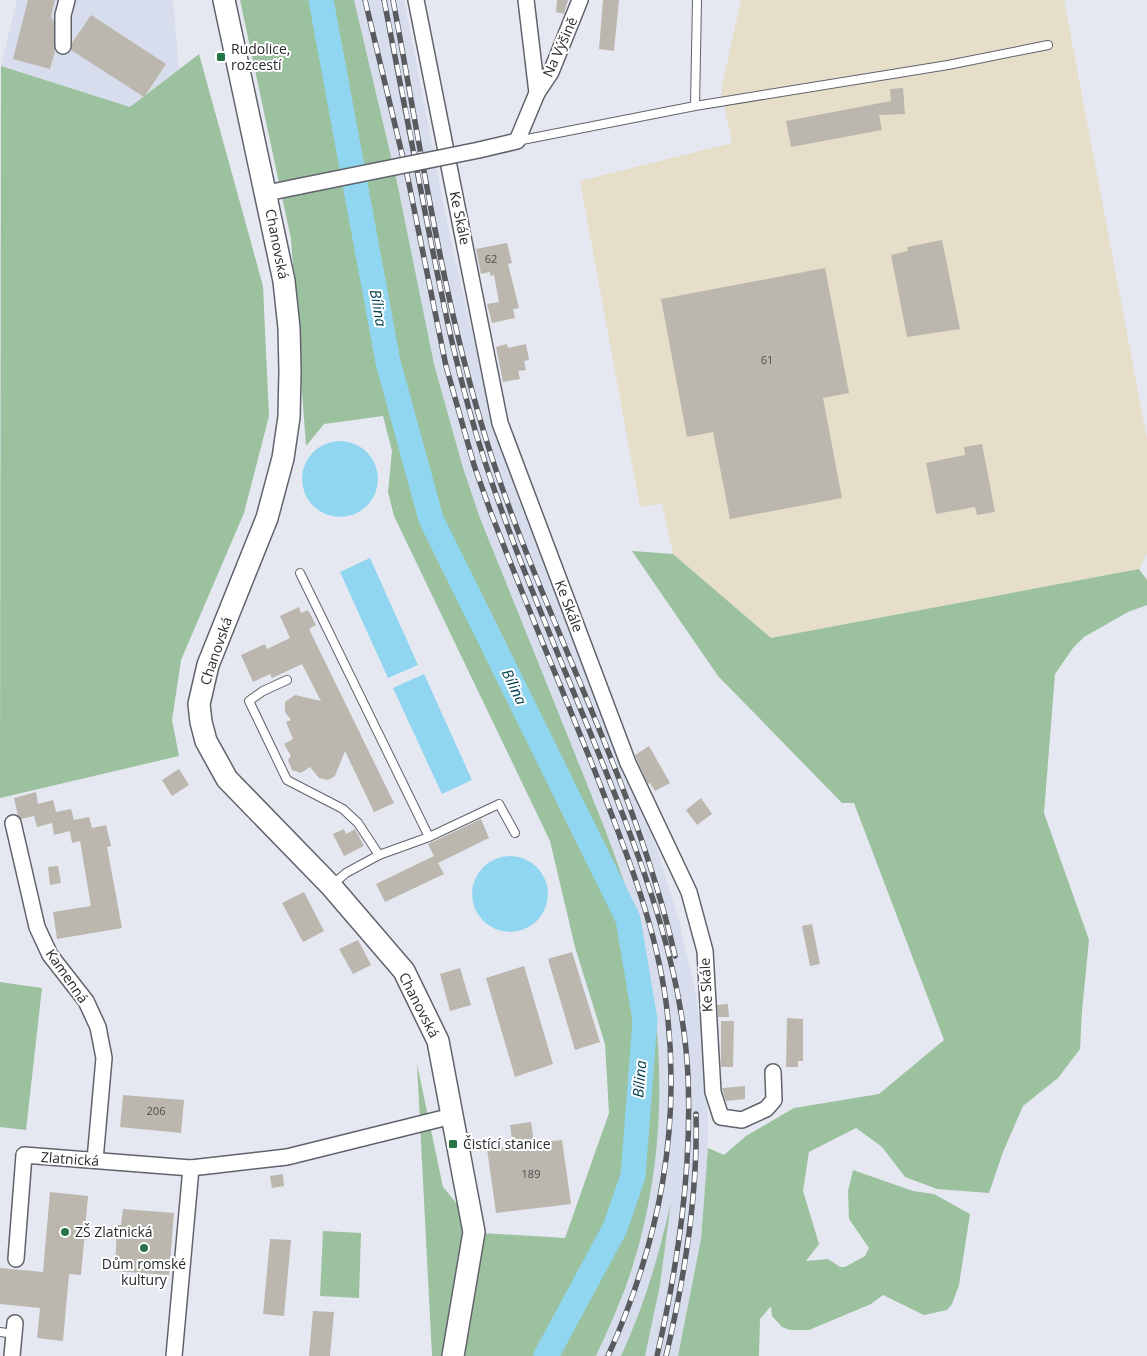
<svg xmlns="http://www.w3.org/2000/svg" width="1147" height="1356" font-family="'Open Sans',sans-serif">
  <style>
    .built { fill: #d7ddec }
    .industrial { fill: #e7dec9 }
    .green { fill: #9cc19f }
    .water { fill: #90d6f1 }
    .lines { fill: none; stroke-linecap: round; stroke-linejoin: round }
    .river { stroke: #90d6f1; stroke-width: 25 }
    .building { fill: #bbb6ae }
    .lane-casing { stroke: #60636b; stroke-width: 10 }
    .street-casing { stroke: #60636b; stroke-width: 18 }
    .secondary-casing { stroke: #60636b; stroke-width: 24 }
    .lane { stroke: #fff; stroke-width: 8 }
    .street { stroke: #fff; stroke-width: 15 }
    .secondary { stroke: #fff; stroke-width: 21 }
    .rail-casing { stroke: #595b5f; stroke-width: 5.5 }
    .rail { stroke: #fff; stroke-width: 4; stroke-dasharray: 11; stroke-linecap: butt }
    .street-bridge-casing { stroke: #60636b; stroke-width: 18; stroke-linecap: butt }
    .street-bridge { stroke: #fff; stroke-width: 15 }
    .poi-dot { fill: #257546; stroke: #fff; stroke-width: 2 }
    .labels { text-anchor: middle; stroke-width: 4; stroke-linejoin: round; paint-order: stroke }
    .number-label { font-size: 11px; fill: #4e4d4d }
    .street-label { font-size: 14px; fill: #292a2d; stroke: #fff }
    .poi-label { font-size: 14px; fill: #292a2d; stroke: #fff; text-anchor: start }
    .water-label { font-size: 15px; font-style: italic; fill: #004053; stroke: #fff }
  </style>
  <rect width="100%" height="100%" fill="#e5e8f1"/>
  <g class="built">
    <path d="M17 0H173L179 69 130 107 1 66Z"/>
    <path d="M354 0H404L449 231 488 404 520 504 639 798 660 858 679 921 696 995 707 1073 708 1148 701 1239 678 1356H645L660 1285 670 1209 656 1268 641 1311 621 1356H596L620 1303 634 1261 650 1190 657 1135 660 1079 658 1044 639 933 631 903 598 811 480 518 463 468 434 364 397 182Z"/>
  </g>
  <path class="industrial" d="M741 0H1064L1147 439V553L1139 569 771 638 673 554 662 503 640 507 580 181 732 143 721 90Z"/>
  <g class="green">
    <path d="M240 0H354L397 182 434 364 463 468 480 518C513 600 546 681 579 764 610 841 643 921 654 1004 667 1102 657 1211 619 1304 612 1321 604 1339 596 1356H432L417 1064 443 1187 481 1233 565 1238 609 1113 605 1044 575 947 550 841 394 516 388 492 392 451 383 416 324 424 306 446 291 239Z"/>
    <path d="M199 54 263 286 269 416 244 513 181 660 172 720 179 756 0 798 1 66 130 107Z"/>
    <path d="M632 551 673 554 771 638 1139 569 1147 580V605L1128 612 1084 637 1073 648 1055 674 1044 813 1089 940 1082 1011 1080 1049 1058 1078 1023 1106 1003 1152 989 1193 937 1189 905 1177 882 1147 856 1128 809 1152 803 1191 819 1244 806 1261 828 1259 840 1267H845L865 1256 869 1248 849 1219 848 1191 853 1170 913 1191 934 1194 970 1214 959 1285 952 1304 947 1310 924 1315 883 1295 871 1304 809 1330H790L782 1327 772 1316 771 1306 760 1319 759 1356H678L701 1239 708 1148 724 1155 746 1136 794 1108 879 1094 944 1040 854 803H842L718 676Z"/>
    <path d="M0 982 42 988 26 1130 0 1127Z"/>
    <path d="M671 1202 660 1285 645 1356H621C645 1304 658 1258 671 1202Z"/>
    <path d="M323 1231 361 1233 359 1298 320 1296Z"/>
  </g>
  <g class="water">
    <circle cx="340" cy="479" r="38"/>
    <path d="M370 558 418 665 388 678 340 572Z"/>
    <path d="M424 674 472 780 442 794 393 688Z"/>
    <circle cx="510" cy="894" r="38"/>
  </g>
  <g class="lines">
    <path class="river" d="M321 0 388 362 431 519 628 919 645 1020 633 1176 615 1228 546 1356"/>
  </g>
  <g class="building">
    <path d="M28 0H55L51 16 54 22 55 51 50 69 13 59Z"/>
    <path d="M557 0H568L564 14 556 12Z"/>
    <path d="M603 0H619L614 51 599 49Z"/>
    <path d="M91 15 166 64 144 97 71 50 72 43Z"/>
    <path d="M903 88 905 114 879 115 882 130 791 147 786 121 891 101 890 89Z"/>
    <path d="M942 240 960 329 907 337 891 255 908 251 907 247Z"/>
    <path d="M507 243 512 263 508 264 519 308 513 309 515 318 492 323 487 304 499 302 494 275 490 276V272L481 274 476 249Z"/>
    <path d="M825 268 849 393 823 398 842 498 730 519 713 432 687 437 661 299Z"/>
    <path d="M507 344 508 348 526 344 529 360 524 361 526 370 518 371 520 379 503 382 496 347Z"/>
    <path d="M982 444 995 512 977 515 975 507 936 514 926 463 965 455 964 447Z"/>
    <path d="M299 607 301 613 308 610 316 625 309 629 394 803 374 812 345 751 335 776 328 780 319 778 310 767 301 773 292 770 288 760 291 756 284 744 293 739 286 722 291 720 285 712V702L295 695 321 701 302 664 272 678 270 674 253 682 241 655 265 644 267 649 290 638 280 616Z"/>
    <path d="M649 746 670 783 655 791 650 783 648 784 635 755Z"/>
    <path d="M179 769 189 785 172 796 162 780Z"/>
    <path d="M36 792 38 804 53 800 56 812 71 809 74 820 89 817 92 828 106 825 111 846 107 847 122 928 57 939 53 912 91 906 80 841 72 843 70 831 54 835 52 823 37 827 34 816 21 819 18 816 14 798Z"/>
    <path d="M701 798 712 814 697 825 686 810Z"/>
    <path d="M481 819 489 838 438 863 444 874 385 902 376 884 434 856 428 844Z"/>
    <path d="M344 829 346 834 355 829 364 846 344 856 333 834Z"/>
    <path d="M58 866 61 883 50 885 48 867Z"/>
    <path d="M304 892 324 931 303 942 282 903Z"/>
    <path d="M812 924 820 964 810 966 802 926Z"/>
    <path d="M358 940 371 965 353 974 339 949Z"/>
    <path d="M572 952 600 1042 575 1050 548 959Z"/>
    <path d="M524 966 553 1064 515 1077 486 978Z"/>
    <path d="M460 968 471 1005 450 1011 440 974Z"/>
    <path d="M728 1004 729 1017H718L717 1005Z"/>
    <path d="M787 1018 803 1019V1061H798V1067H786Z"/>
    <path d="M721 1021H734L733 1067H721Z"/>
    <path d="M745 1086V1099L726 1101 722 1088Z"/>
    <path d="M123 1095 184 1100 181 1133 120 1127Z"/>
    <path d="M531 1122 534 1143 562 1140 571 1204 496 1213 487 1149 513 1146 510 1125Z"/>
    <path d="M283 1174 284 1186 272 1188 270 1176Z"/>
    <path d="M50 1192 88 1196 81 1275 69 1274 63 1341 37 1338 40 1308 0 1304V1268L43 1272Z"/>
    <path d="M123 1209 174 1213 169 1275 115 1271 117 1225H121Z"/>
    <path d="M270 1239 291 1240 284 1316 263 1314Z"/>
    <path d="M313 1311 334 1312 330 1356H309Z"/>
  </g>
  <g class="lines">
    <g class="lane-casing">
      <g id="lane">
        <path d="M695 106 948 65 1048 45"/>
        <path d="M517 141 695 106 697 0"/>
        <path d="M300 573 429 837"/>
        <path d="M287 680 263 691 249 701 287 780 343 809 358 823 379 855"/>
        <path d="M332 885 346 873 379 855 429 837 499 804 515 833"/>
        <path d="M0 1332 14 1334"/>
      </g>
    </g>
    <g class="street-casing">
      <g id="street">
        <path d="M416 0 500 423 628 763 689 892 705 951 713 1092 721 1117 742 1120 766 1109 774 1100 773 1072"/>
        <path d="M63 46V15L67 0"/>
        <path d="M537 93 551 72 580 0"/>
        <path d="M479 150 517 141 537 93 526 0"/>
        <path d="M267 193 301 186"/>
        <path d="M13 823 37 927 50 955 86 1001 98 1027 104 1058 95 1160"/>
        <path d="M16 1259 24 1155 191 1168"/>
        <path d="M12 1356 15 1323"/>
        <path d="M174 1356 191 1168 287 1157 452 1116"/>
      </g>
    </g>
    <g class="secondary-casing">
      <path id="secondary" d="M224 0 284 281 289 328 290 371 289 417 283 458 267 518 208 665 199 704 201 722 206 741 227 779 331 886 404 971 438 1041 474 1232 453 1356"/>
    </g>
    <use href="#lane" class="lane"/>
    <use href="#street" class="street"/>
    <use href="#secondary" class="secondary"/>
    <g class="rail-casing">
      <g id="rail">
        <path d="M365 0 408 179 446 366 474 465 491 513C524 599 560 684 594 769 623 844 655 921 666 1002 682 1127 660 1241 608 1356"/>
        <path d="M384 0C399 74 413 148 427 222 443 303 459 383 485 462 520 569 567 673 608 777 646 872 683 973 688 1076 692 1171 678 1264 657 1356"/>
        <path d="M393 0C422 154 444 312 493 461 548 628 636 784 675 956"/>
        <path d="M666 1356C685 1276 698 1196 696 1114"/>
      </g>
    </g>
    <use href="#rail" class="rail"/>
    <g class="street-bridge-casing">
      <path id="street-bridge" d="M301 186 479 150"/>
    </g>
    <use href="#street-bridge" class="street-bridge"/>
  </g>
  <g class="poi-dot">
    <rect x="216" y="52" width="10" height="10" rx="2.5"/>
    <rect x="448" y="1139" width="10" height="10" rx="2.5"/>
    <circle cx="65" cy="1232" r="5"/>
    <circle cx="144" cy="1248" r="5"/>
  </g>
  <g class="labels">
    <g class="number-label">
      <text x="491" y="263">62</text>
      <text x="767" y="364">61</text>
      <text x="156" y="1115">206</text>
      <text x="531" y="1178">189</text>
    </g>
    <g class="street-label">
      <text transform="translate(560 47) rotate(-66)" y="5">Na Výšině</text>
      <text transform="translate(460 218) rotate(78)" y="5">Ke Skále</text>
      <text transform="translate(277 244) rotate(79)" y="5">Chanovská</text>
      <text transform="translate(569 606) rotate(69)" y="5">Ke Skále</text>
      <text transform="translate(216 651) rotate(-71)" y="5">Chanovská</text>
      <text transform="translate(67 976) rotate(55)" y="5">Kamenná</text>
      <text transform="translate(706 985) rotate(-93)" y="5">Ke Skále</text>
      <text transform="translate(419 1005) rotate(63)" y="5">Chanovská</text>
      <text transform="translate(70 1159) rotate(4)" y="5">Zlatnická</text>
    </g>
    <g class="poi-label">
      <text x="231" y="54">Rudolice,<tspan x="231" dy="16">rozcestí</tspan></text>
      <text x="463" y="1149">Čistící stanice</text>
      <text x="75" y="1237">ZŠ Zlatnická</text>
      <text x="144" y="1269" text-anchor="middle">Dům romské<tspan x="144" dy="16">kultury</tspan></text>
    </g>
    <g class="water-label">
      <text transform="translate(378 308) rotate(80)" y="5">Bílina</text>
      <text transform="translate(514 687) rotate(64)" y="5">Bílina</text>
      <text transform="translate(640 1079) rotate(-85)" y="5">Bílina</text>
    </g>
  </g>
</svg>
